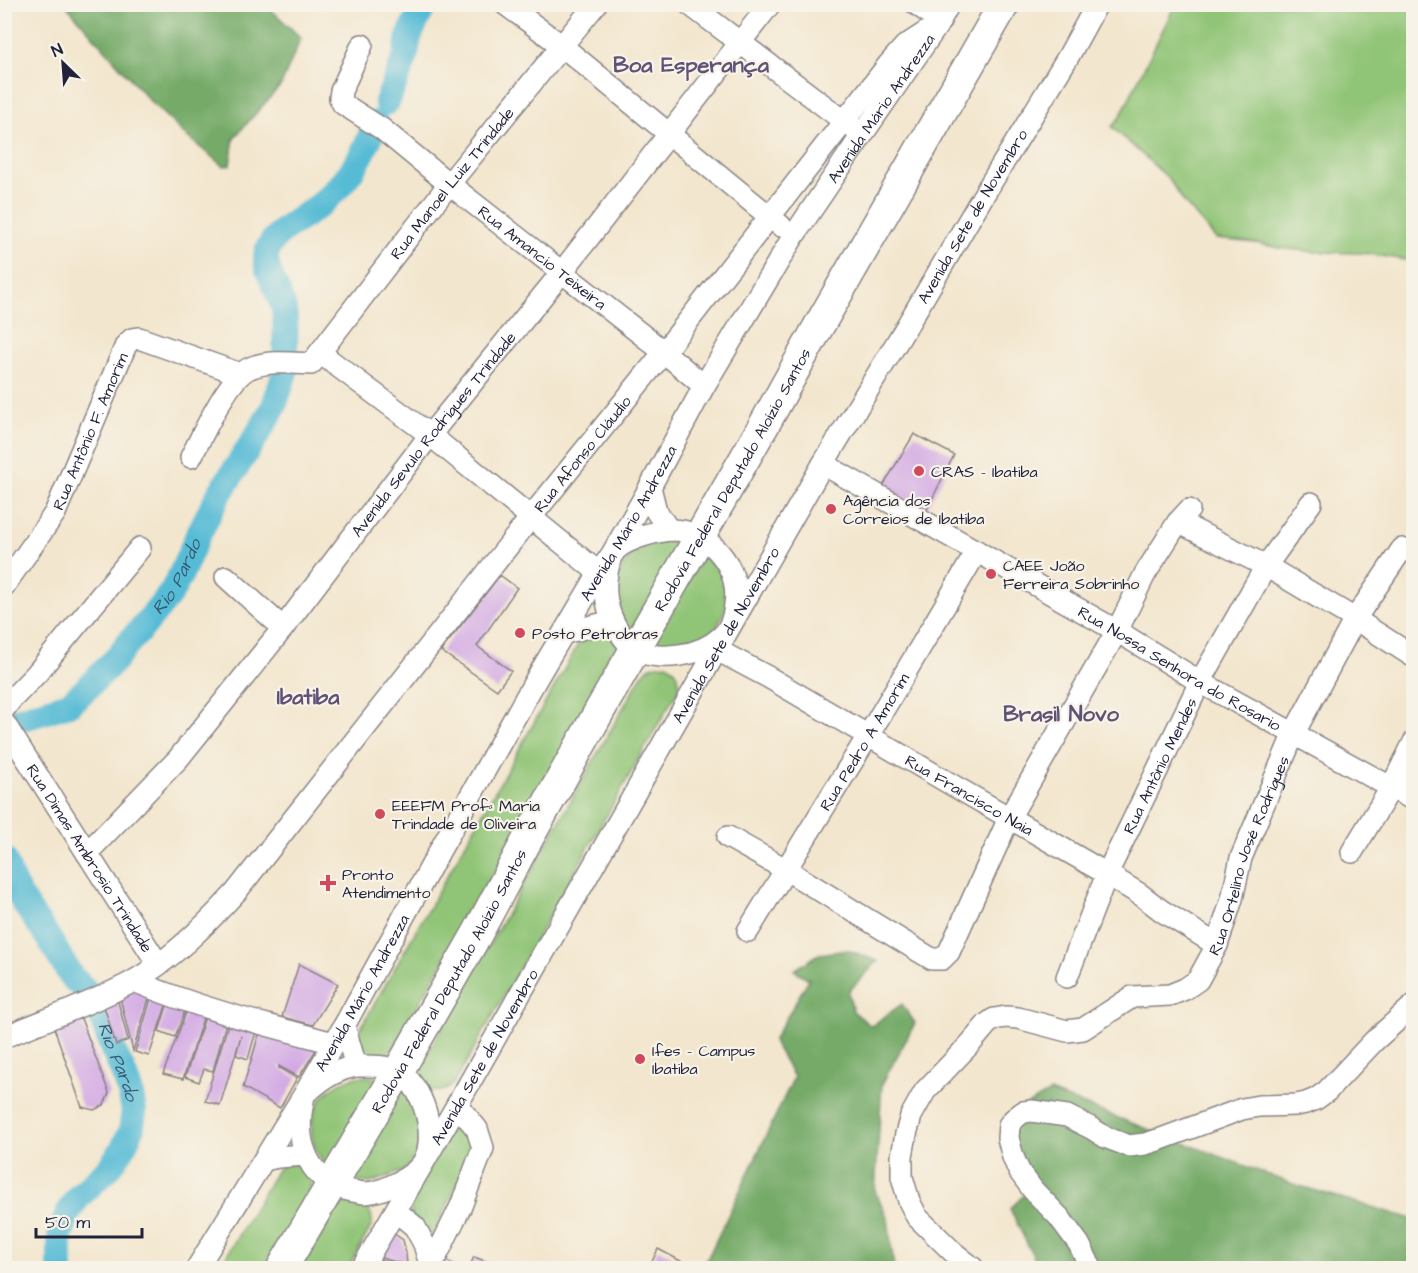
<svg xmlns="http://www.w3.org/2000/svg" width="1418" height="1273" font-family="'Architects Daughter',sans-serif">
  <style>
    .green { fill: #90c476; stroke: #597358; stroke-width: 1.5 }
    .forest { fill: #74aa67; stroke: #4b6651; stroke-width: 1.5 }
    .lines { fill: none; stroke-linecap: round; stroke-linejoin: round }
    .river { stroke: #57bbd5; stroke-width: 26 }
    .building { fill: #d2a8e4 }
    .minor-casing { stroke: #8a8484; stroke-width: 24 }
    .highway-casing { stroke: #8a8484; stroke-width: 33 }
    .minor { stroke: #fff; stroke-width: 21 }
    .highway { stroke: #fff; stroke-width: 30 }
    .poi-dot { fill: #d1495b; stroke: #f7f3e8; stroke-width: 2 }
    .labels { text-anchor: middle; stroke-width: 4.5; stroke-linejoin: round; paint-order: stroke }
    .street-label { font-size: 16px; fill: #22223b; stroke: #f7f3e8 }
    .poi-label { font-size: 16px; fill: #22223b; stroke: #f7f3e8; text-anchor: start }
    .water-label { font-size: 18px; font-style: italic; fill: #355871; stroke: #f7f3e8 }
    .district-label { font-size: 22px; font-weight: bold; fill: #605176; stroke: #f7f3e8 }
  </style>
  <rect width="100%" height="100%" fill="#f7f3e8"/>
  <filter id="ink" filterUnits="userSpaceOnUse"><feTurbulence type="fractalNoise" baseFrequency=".0167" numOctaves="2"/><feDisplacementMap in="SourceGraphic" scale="12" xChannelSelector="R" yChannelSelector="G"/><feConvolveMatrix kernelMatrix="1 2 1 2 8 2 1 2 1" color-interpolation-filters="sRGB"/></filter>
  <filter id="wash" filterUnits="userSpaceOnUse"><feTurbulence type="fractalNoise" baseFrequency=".008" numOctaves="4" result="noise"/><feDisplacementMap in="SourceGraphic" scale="24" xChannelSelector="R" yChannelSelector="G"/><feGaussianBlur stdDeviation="1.35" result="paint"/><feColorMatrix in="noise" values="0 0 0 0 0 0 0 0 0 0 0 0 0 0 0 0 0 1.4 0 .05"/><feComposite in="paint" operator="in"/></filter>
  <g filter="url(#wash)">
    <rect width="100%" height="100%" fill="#f3e6ce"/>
    <g class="green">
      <path d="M1175 5H1413V261L1362 253 1315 252 1280 248 1255 243 1216 239 1184 202 1168 178 1112 127 1120 117Z"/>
      <path d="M673 540 687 543 633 635 623 623 615 595 617 581 622 567 632 555 644 546 658 541Z"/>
      <path d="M705 552 715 562 722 574 727 602 723 615 716 628 706 638 680 649 652 645Z"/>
      <path d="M606 630 619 647 618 654 394 1048C379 1065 356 1056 358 1033L581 640 585 635Z"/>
      <path d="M667 664C677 670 680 677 679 688L455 1082C440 1100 418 1090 420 1067L642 675C649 665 655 665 667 664Z"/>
      <path d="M363 1076 384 1079 330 1171C294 1133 313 1083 363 1076Z"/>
      <path d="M400 1087 409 1096 422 1128 418 1152 412 1162 403 1171 370 1183 358 1182 347 1179Z"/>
      <path d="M458 1115 474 1137 470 1159 431 1239C415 1222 408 1220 411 1196Z"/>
      <path d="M299 1164 312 1181 310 1190 267 1268H219L277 1170 283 1165Z"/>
      <path d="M352 1200C367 1203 373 1211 372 1225L348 1268H301L339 1206 345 1201Z"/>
    </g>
    <g class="forest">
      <path d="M66 5H266L301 38 281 85 234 138 230 165 223 166 185 135 149 100Z"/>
      <path d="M848 950 878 961 848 992 853 1011 871 1026 902 1004 915 1023 882 1084 875 1191 888 1219 894 1268H703L794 1077 773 1041 809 979 794 970 819 954Z"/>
      <path d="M1050 1092 1293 1184 1413 1219V1268H1039L1010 1209 1028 1191 1007 1116Z"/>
    </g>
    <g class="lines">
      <g class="river">
        <path d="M387 102 405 58 409 37 418 17 425 4"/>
        <path d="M285 350C285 336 287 319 283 305 278 290 266 272 266 258 266 236 301 219 316 208 337 191 353 173 365 148 369 140 372 131 376 123"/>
        <path id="s1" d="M4 724 69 704 85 690 116 659 129 642 144 626 171 593 181 574 198 535 218 496 264 424 274 406 286 369"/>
        <path id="s2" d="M4 860 14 885 24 903 49 939 71 976 86 991 99 1009 113 1050 122 1069 130 1090 134 1111 131 1131 122 1150 109 1168 78 1197 67 1215 60 1236V1268"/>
      </g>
    </g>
    <g id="blocks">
      <g class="building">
        <path d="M914 434 954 455 926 511 883 486Z"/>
        <path d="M500 575 517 588 477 646 511 671 497 690 441 651Z"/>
        <path d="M299 964 338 984 313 1025 282 1017Z"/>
        <path d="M135 988 151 992 133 1051 119 994Z"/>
        <path d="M153 992 169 997 149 1056 135 1052Z"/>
        <path d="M117 998 128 1040 116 1045 103 1003Z"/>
        <path d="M169 999 188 1003 175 1037 159 1031Z"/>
        <path d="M189 1005 206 1009 183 1079 163 1074Z"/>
        <path d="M79 1013 109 1093 104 1105 94 1110 82 1107 52 1022Z"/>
        <path d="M205 1017 226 1023 213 1071 204 1069 199 1082 185 1077Z"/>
        <path d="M228 1024 257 1028 248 1059 236 1055 241 1036 220 1105 205 1101Z"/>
        <path d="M261 1028 319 1045 299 1077 279 1066V1068L297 1078 280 1108 243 1087Z"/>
        <path d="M390 1231 403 1240 406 1253 407 1265 374 1256Z"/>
        <path d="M658 1249 694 1268H649Z"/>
        <path d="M474 1257 493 1264 492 1268H469Z"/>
        <path d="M373 1258 411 1268H369Z"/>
        <path d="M442 1259 462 1268H438Z"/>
      </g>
    </g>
  </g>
  <g filter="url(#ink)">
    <use href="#blocks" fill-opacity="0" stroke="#8a8484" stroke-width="1.5"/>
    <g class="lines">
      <g class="minor-casing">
        <g id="minor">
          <path d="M505 4 562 46 781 226"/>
          <path d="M689 4 856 130"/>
          <path d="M916 4 940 21"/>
          <path id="s3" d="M362 45 341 91 340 98 343 104 382 129 449 184 664 352 704 386"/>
          <path d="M320 353 430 435 599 573"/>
          <path id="s4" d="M191 457C203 435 228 377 250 368 268 360 292 363 311 364L449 184 596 4"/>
          <path id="s5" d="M823 464 1117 631 1200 682 1414 800"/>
          <path d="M650 487 656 511 669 530"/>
          <path d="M1178 522 1266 566 1355 619 1414 657"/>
          <path d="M669 530C674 530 681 530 687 532 718 541 740 572 735 605 734 617 731 628 721 637 710 647 695 653 680 655 667 657 648 657 636 650 631 647 626 641 623 637 606 616 602 589 609 564 610 561 610 558 612 555 620 540 653 532 669 530Z"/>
          <path d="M226 577 283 628"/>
          <path id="s6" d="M4 586 55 513 126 345 132 339 139 338 240 374"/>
          <path d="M564 633 613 621"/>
          <path id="s7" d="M717 650 768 677 954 786 1107 874 1141 895 1162 911 1217 945"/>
          <path d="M4 709 10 701 37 673 140 548"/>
          <path id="s8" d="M4 723 158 964"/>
          <path d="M728 837 785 869 917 950 932 959H942L949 952 1009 818 1117 631 1145 574 1178 522 1189 510"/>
          <path d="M1352 852 1391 788 1414 742"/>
          <path id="s9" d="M87 853 178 759 283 628 430 435 562 272 770 4"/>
          <path id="s10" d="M748 931 868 736 977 551"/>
          <path id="s11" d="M1067 977 1107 874 1200 682 1266 566 1311 503"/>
          <path d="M134 981C198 1008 266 1025 334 1043"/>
          <path d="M344 1026 356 1066"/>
          <path id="s12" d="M4 1037C47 1019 91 1004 132 982 171 960 206 925 236 892L531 517 664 352 889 64 905 46 928 31"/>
          <path d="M356 1066C370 1066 384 1065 397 1071 423 1084 438 1135 424 1161 416 1176 383 1192 366 1193 361 1193 356 1191 352 1191 311 1184 295 1145 302 1107 303 1104 303 1097 305 1094 306 1092 310 1089 312 1088 325 1077 339 1069 356 1066Z"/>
          <path d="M264 1160 278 1157 305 1155"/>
          <path d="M396 1211 415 1227 424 1244 431 1268"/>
          <path d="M431 1267 461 1206 483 1148 477 1129 457 1105"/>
          <path id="s13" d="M197 1268 305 1093 344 1026 440 850 538 676 599 573 612 554 650 487 704 386 793 237 862 135 937 26 949 4"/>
          <path id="s14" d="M362 1268 457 1105 536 966 823 464 905 329 983 196 1068 57 1097 4"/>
          <path id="s15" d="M973 1268 954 1253 917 1217 909 1201 902 1177V1156L906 1134 911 1116 925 1091 971 1043 987 1024 994 1019 1006 1017 1018 1018 1067 1031 1083 1029 1132 997 1170 995 1185 989 1198 980 1217 945 1232 899 1241 858 1294 733 1355 619 1402 549"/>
          <path d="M1091 1268 1079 1244 1059 1217 1033 1190 1019 1171 1013 1157 1008 1138 1009 1125 1014 1119 1023 1112 1032 1111 1067 1116 1091 1128 1105 1137 1129 1146 1145 1144 1161 1139 1242 1109 1259 1106 1296 1105 1306 1103 1316 1099 1327 1091 1374 1041 1414 1005"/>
        </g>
      </g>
      <g class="highway-casing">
        <g id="highway">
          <path id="s16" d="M282 1268 398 1072 477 934 525 844 600 710 764 425 816 331 1004 4"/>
        </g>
      </g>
      <use href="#minor" class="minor"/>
      <use href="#highway" class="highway"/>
    </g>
  </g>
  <g class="poi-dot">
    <circle cx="919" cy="471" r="6"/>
    <circle cx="831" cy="509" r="6"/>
    <circle cx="991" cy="574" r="6"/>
    <circle cx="520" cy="633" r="6"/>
    <circle cx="380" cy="814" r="6"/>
    <path d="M325 874h6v6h6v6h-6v6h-6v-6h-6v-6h6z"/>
    <circle cx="640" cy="1059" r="6"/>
  </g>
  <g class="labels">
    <g class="street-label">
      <text dy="6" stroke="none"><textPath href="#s13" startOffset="1347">Avenida Mário Andrezza</textPath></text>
      <text dy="6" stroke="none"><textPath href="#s4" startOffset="399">Rua Manoel Luiz Trindade</textPath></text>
      <text dy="6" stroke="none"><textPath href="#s14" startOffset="1216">Avenida Sete de Novembro</textPath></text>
      <text dy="6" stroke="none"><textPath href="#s3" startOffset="316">Rua Amancio Teixeira</textPath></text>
      <text dy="6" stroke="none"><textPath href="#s6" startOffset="178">Rua Antônio F. Amorim</textPath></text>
      <text dy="6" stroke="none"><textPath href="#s9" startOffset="544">Avenida Sevulo Rodrigues Trindade</textPath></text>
      <text dy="6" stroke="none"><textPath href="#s12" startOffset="836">Rua Afonso Cláudio</textPath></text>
      <text dy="6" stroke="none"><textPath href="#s16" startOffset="908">Rodovia Federal Deputado Aloízio Santos</textPath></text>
      <text dy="6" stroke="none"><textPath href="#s13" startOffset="861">Avenida Mário Andrezza</textPath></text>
      <text dy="6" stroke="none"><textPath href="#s14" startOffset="730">Avenida Sete de Novembro</textPath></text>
      <text dy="6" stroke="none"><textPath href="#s5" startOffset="411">Rua Nossa Senhora do Rosario</textPath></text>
      <text dy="6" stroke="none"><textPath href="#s10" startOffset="222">Rua Pedro A Amorim</textPath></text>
      <text dy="6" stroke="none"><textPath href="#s11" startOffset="231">Rua Antônio Mendes</textPath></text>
      <text dy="6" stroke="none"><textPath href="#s7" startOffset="291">Rua Francisco Naia</textPath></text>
      <text dy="6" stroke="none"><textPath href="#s15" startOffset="664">Rua Ortelino José Rodrigues</textPath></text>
      <text dy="6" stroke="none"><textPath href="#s8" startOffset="160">Rua Dimas Ambrosio Trindade</textPath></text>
      <text dy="6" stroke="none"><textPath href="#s16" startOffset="332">Rodovia Federal Deputado Aloízio Santos</textPath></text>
      <text dy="6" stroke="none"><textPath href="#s13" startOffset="321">Avenida Mário Andrezza</textPath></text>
      <text dy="6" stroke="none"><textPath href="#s14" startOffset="244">Avenida Sete de Novembro</textPath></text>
    </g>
    <g class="poi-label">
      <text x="931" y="477">CRAS - Ibatiba</text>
      <text x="843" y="506">Agência dos<tspan x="843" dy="18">Correios de Ibatiba</tspan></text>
      <text x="1003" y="571">CAEE João<tspan x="1003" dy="18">Ferreira Sobrinho</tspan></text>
      <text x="532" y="639">Posto Petrobras</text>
      <text x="392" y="811">EEEFM Profª Maria<tspan x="392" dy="18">Trindade de Oliveira</tspan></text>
      <text x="342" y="880">Pronto<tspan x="342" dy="18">Atendimento</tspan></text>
      <text x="652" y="1056">Ifes - Campus<tspan x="652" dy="18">Ibatiba</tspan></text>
    </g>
    <g class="water-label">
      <text dy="6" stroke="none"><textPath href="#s1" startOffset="236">Rio Pardo</textPath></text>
      <text dy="6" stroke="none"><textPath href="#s2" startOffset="234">Rio Pardo</textPath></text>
    </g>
    <g class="district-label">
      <text x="691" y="72">Boa Esperança</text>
      <text x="308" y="704">Ibatiba</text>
      <text x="1061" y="721">Brasil Novo</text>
    </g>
  </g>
  <rect width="1418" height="1273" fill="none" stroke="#f7f3e8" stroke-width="24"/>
  <g transform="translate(63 63) rotate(335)" stroke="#f7f3e8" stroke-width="4.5" paint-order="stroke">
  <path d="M0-4.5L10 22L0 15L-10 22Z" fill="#22223b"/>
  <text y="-9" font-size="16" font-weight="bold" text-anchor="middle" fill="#22223b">N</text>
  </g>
  <path d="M36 1228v9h106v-9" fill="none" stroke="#22223b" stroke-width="3"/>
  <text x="45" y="1228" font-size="18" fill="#22223b" stroke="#f7f3e8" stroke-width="4.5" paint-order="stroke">50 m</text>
</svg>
